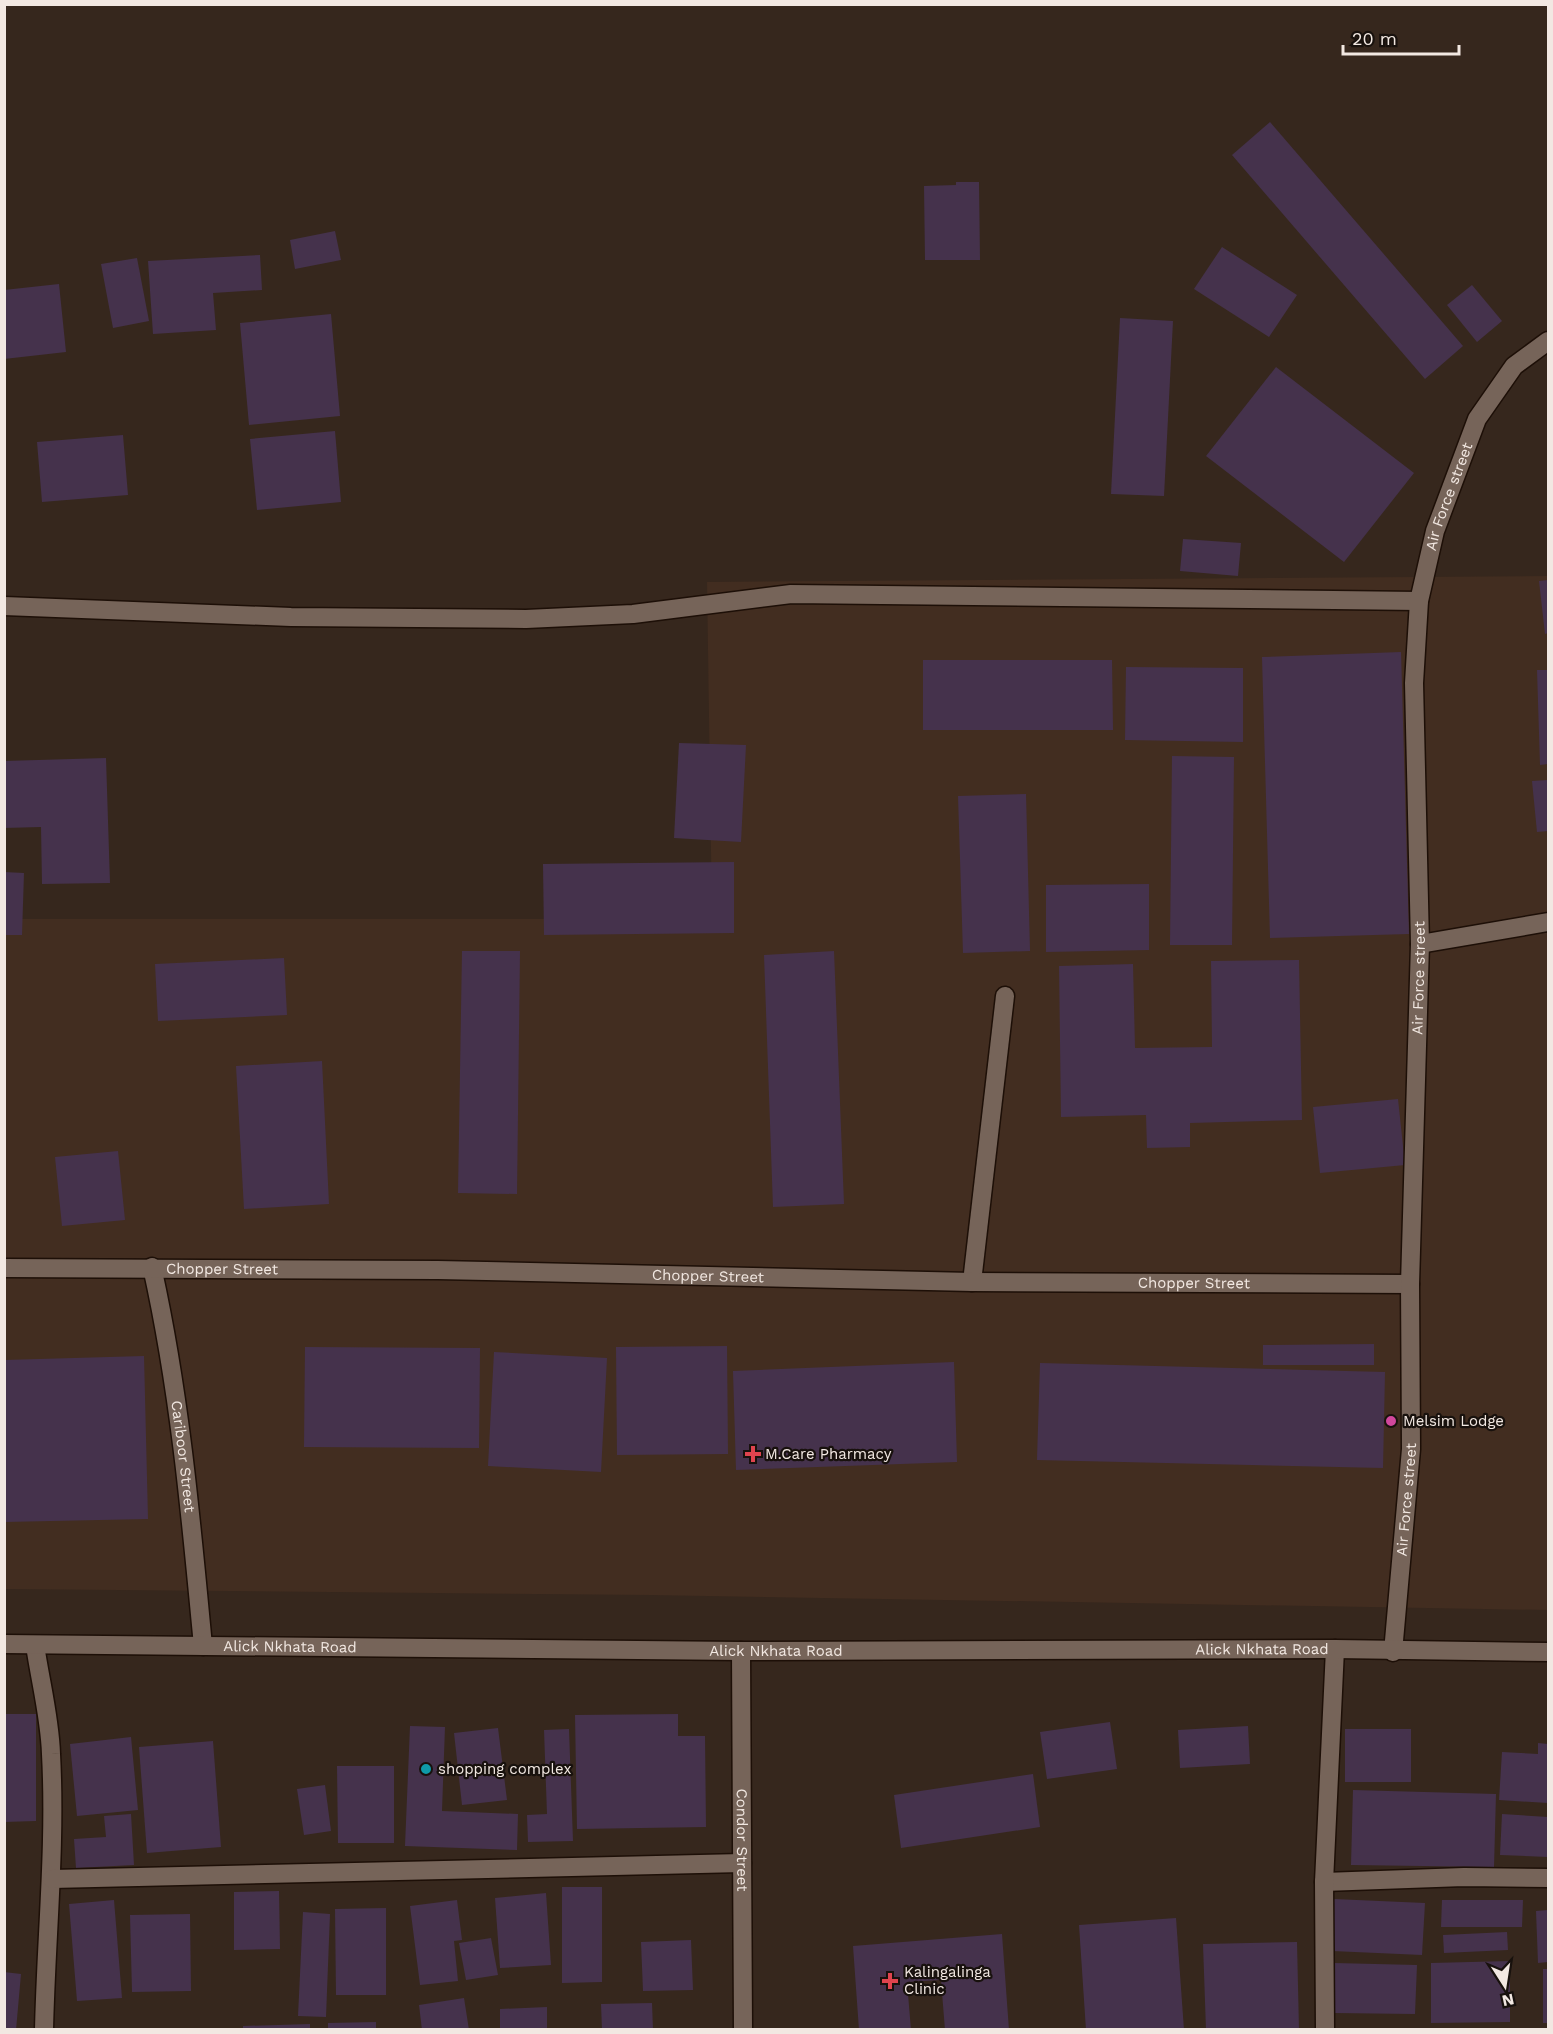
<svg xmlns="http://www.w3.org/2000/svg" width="1553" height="2034" font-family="'Work Sans',sans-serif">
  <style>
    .built { fill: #422d20 }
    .building { fill: #45324c }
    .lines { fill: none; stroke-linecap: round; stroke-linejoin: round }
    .lane-casing { stroke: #1d0f07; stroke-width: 21 }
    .street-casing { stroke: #1d0f07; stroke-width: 21 }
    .secondary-casing { stroke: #1d0f07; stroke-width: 21 }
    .lane { stroke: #766459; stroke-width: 18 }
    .street { stroke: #766459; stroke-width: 18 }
    .secondary { stroke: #766459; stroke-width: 18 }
    .hotel-dot { fill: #d1479c; stroke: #18110d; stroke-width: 2 }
    .health-dot { fill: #e0444e; stroke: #18110d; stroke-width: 2 }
    .culture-dot { fill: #0f9aa8; stroke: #18110d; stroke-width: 2 }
    .labels { text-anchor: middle; stroke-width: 4.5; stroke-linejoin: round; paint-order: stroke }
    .street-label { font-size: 15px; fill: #f2e8e2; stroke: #18110d }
    .poi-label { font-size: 15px; fill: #f2e8e2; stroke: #18110d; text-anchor: start }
  </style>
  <rect width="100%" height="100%" fill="#36271d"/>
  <path class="built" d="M1548 576V1610L649 1595 5 1589V919H712L707 582Z"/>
  <g class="building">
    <path d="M1270 122 1463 346 1425 379 1232 155Z"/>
    <path d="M956 182H979L980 260H925L924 186 956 185Z"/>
    <path d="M335 231 341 260 295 269 290 240Z"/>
    <path d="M1222 247 1297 295 1269 337 1194 289Z"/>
    <path d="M260 255 262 290 213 293 216 330 153 334 148 261Z"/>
    <path d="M137 258 149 321 113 328 101 264Z"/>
    <path d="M59 284 66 352 4 359V290Z"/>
    <path d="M1472 285 1502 321 1477 342 1447 305Z"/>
    <path d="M331 314 340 416 249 425 240 323Z"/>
    <path d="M1120 318 1173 321 1164 496 1111 494Z"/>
    <path d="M1276 367 1414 473 1344 562 1206 456Z"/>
    <path d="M335 431 341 502 257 510 250 439Z"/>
    <path d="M123 435 128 495 42 502 37 442Z"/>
    <path d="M1183 539 1241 543 1238 576 1180 571Z"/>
    <path d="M1548 580V633L1545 634 1539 581Z"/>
    <path d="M1401 652 1409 934 1270 938 1262 657Z"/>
    <path d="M923 660H1112L1113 730H923Z"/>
    <path d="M1126 667 1243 668V742L1125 740Z"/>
    <path d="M1537 670H1548V764L1540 765Z"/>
    <path d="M679 743 746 745 741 842 674 838Z"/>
    <path d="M1172 756 1234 757 1232 945H1170Z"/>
    <path d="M106 758 110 883 42 884 41 827 4 828V761Z"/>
    <path d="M1548 780V831L1537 832 1532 781Z"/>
    <path d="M1026 794 1030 951 963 953 958 796Z"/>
    <path d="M734 862V933L544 935 543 864Z"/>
    <path d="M4 872 24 873 22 935H4Z"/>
    <path d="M1149 884V950L1046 952V885Z"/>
    <path d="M462 951H520L517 1194 458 1193Z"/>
    <path d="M834 951 844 1204 773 1207 764 955Z"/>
    <path d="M284 958 287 1015 158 1021 155 964Z"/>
    <path d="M1299 960 1302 1120 1190 1123V1147L1147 1148 1146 1115 1061 1117 1059 966 1133 964 1135 1048 1212 1047 1211 961Z"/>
    <path d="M322 1061 329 1204 244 1209 236 1066Z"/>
    <path d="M1398 1099 1405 1165 1320 1173 1313 1107Z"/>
    <path d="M118 1151 125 1220 62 1226 55 1157Z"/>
    <path d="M1374 1344V1365H1263V1345Z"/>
    <path d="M727 1346 728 1454 617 1455 616 1347Z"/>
    <path d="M305 1347 480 1348 479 1448 304 1447Z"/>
    <path d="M494 1352 607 1358 601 1472 488 1466Z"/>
    <path d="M144 1356 148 1519 4 1522V1360Z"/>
    <path d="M954 1362 957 1462 736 1470 733 1371Z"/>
    <path d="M1040 1363 1385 1372 1383 1468 1037 1460Z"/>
    <path d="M4 1714H36V1821L4 1822Z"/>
    <path d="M678 1714V1736H705L706 1827 577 1829 575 1715Z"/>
    <path d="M1110 1722 1117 1769 1047 1779 1040 1732Z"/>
    <path d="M410 1726 445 1727 442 1811 518 1814 517 1850 405 1846Z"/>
    <path d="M1248 1726 1250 1764 1180 1768 1178 1730Z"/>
    <path d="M498 1728 507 1800 462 1805 454 1733Z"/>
    <path d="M569 1729 573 1841 528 1842 527 1815 547 1814 544 1730Z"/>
    <rect x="1345" y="1729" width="66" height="53"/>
    <path d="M131 1737 138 1810 77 1816 70 1744Z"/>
    <path d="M213 1741 221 1847 147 1853 139 1747Z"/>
    <path d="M1538 1743 1548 1744V1803L1499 1800 1502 1752 1538 1754Z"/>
    <path d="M337 1766H394V1843H338Z"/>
    <path d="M1033 1774 1040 1827 901 1848 894 1795Z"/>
    <path d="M325 1785 331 1831 304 1835 297 1789Z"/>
    <path d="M1353 1790 1496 1794 1494 1867 1351 1865Z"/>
    <path d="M131 1814 134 1865 76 1868 74 1839 106 1837 104 1816Z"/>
    <path d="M1502 1814 1548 1817V1857L1500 1855Z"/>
    <path d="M562 1887H602V1982L562 1983Z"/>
    <path d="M279 1891 280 1949 234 1950V1892Z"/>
    <path d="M546 1893 551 1965 500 1968 495 1898Z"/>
    <path d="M1334 1899 1425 1903 1422 1955 1332 1951Z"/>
    <path d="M114 1900 122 1998 77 2001 69 1904Z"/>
    <path d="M457 1900 462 1940 454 1941 458 1981 420 1985 410 1906Z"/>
    <path d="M1442 1900H1523L1522 1927H1441Z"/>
    <path d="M386 1908V1995H336L335 1909Z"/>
    <path d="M1548 1910V1962L1538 1963 1536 1911Z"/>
    <path d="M303 1912 330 1914 326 2017 298 2016Z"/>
    <path d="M190 1914 191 1991 132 1992 130 1915Z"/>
    <path d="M1176 1918 1184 2030H1086L1079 1925Z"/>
    <path d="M1507 1932 1508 1950 1444 1953 1443 1935Z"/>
    <path d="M1002 1934 1009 2030H945L941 1980 907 1982 911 2030H859L853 1946Z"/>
    <path d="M491 1938 498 1975 466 1980 459 1943Z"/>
    <path d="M691 1940 693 1990 643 1991 641 1942Z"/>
    <path d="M1297 1942 1299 2030H1206L1203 1944Z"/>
    <path d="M1510 1961V2022L1431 2023V1963Z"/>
    <path d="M1334 1963 1417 1965 1415 2014 1333 2013Z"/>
    <rect x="1543" y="1969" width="5" height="54"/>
    <path d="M4 1972 21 1974 16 2030H4Z"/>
    <path d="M464 1998 469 2030H422L419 2005Z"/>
    <path d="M652 2003 653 2030H602L601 2004Z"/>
    <path d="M547 2007V2030H500V2009Z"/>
    <path d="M376 2022V2030H328V2023Z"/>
    <path d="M310 2024V2030H243V2026Z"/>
  </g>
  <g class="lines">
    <g class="lane-casing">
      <path id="lane" d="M972 1282 1005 996"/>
    </g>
    <g class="street-casing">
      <g id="street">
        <path d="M4 606 291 617 526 619 633 614 791 594 1419 601"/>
        <path d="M1420 944 1548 922"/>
        <path id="s1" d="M152 1267C180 1393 191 1519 203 1646"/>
        <path id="s2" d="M4 1268 438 1270 972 1282 1410 1284"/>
        <path d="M35 1645C40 1680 50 1718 51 1754 56 1846 46 1938 44 2030"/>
        <path id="s3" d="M741 1651 743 2030"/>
        <path id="s4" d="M1393 1652 1411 1449 1410 1284 1420 944 1414 683 1419 601 1435 531 1477 419 1514 366 1548 341"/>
        <path d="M52 1879 742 1863"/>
        <path d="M1324 1882 1464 1877 1548 1878"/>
        <path d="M1325 2030 1324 1882 1335 1649"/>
      </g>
    </g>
    <g class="secondary-casing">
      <g id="secondary">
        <path id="s5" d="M4 1644 741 1651 1335 1649 1548 1652"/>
      </g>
    </g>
    <use href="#lane" class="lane"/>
    <use href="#street" class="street"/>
    <use href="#secondary" class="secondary"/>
  </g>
  <circle class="hotel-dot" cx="1391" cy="1421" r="6"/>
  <g class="health-dot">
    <path d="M750 1445h6v6h6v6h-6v6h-6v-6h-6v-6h6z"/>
    <path d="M887 1972h6v6h6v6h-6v6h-6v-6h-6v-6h6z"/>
  </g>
  <circle class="culture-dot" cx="426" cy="1769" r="6"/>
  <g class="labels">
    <g class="street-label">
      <text dy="5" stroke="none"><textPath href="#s4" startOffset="1161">Air Force street</textPath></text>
      <text dy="5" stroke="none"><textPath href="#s4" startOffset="675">Air Force street</textPath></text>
      <text dy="5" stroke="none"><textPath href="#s2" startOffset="218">Chopper Street</textPath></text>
      <text dy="5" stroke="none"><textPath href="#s2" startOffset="704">Chopper Street</textPath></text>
      <text dy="5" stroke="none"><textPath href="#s2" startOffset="1190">Chopper Street</textPath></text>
      <text dy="5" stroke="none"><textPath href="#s1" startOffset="192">Cariboor Street</textPath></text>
      <text dy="5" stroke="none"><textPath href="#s4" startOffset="153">Air Force street</textPath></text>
      <text dy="5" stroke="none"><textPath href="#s5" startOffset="286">Alick Nkhata Road</textPath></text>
      <text dy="5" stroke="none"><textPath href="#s5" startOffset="1258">Alick Nkhata Road</textPath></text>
      <text dy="5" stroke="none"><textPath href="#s5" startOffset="772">Alick Nkhata Road</textPath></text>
      <text dy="5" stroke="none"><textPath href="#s3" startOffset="189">Condor Street</textPath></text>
    </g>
    <g class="poi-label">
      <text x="1403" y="1426">Melsim Lodge</text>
      <text x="765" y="1459">M.Care Pharmacy</text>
      <text x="438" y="1774">shopping complex</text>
      <text x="904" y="1977">Kalingalinga<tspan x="904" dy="17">Clinic</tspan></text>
    </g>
  </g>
  <rect width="1553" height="2034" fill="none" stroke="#f2e8e2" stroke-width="12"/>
  <g transform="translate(1505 1986) rotate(168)" stroke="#18110d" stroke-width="4.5" paint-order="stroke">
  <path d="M0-4.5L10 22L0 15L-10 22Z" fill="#f2e8e2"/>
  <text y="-9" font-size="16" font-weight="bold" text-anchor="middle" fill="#f2e8e2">N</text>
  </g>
  <path d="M1343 45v9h116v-9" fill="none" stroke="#f2e8e2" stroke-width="3"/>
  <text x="1352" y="45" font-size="18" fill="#f2e8e2" stroke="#18110d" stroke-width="4.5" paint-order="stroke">20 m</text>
</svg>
